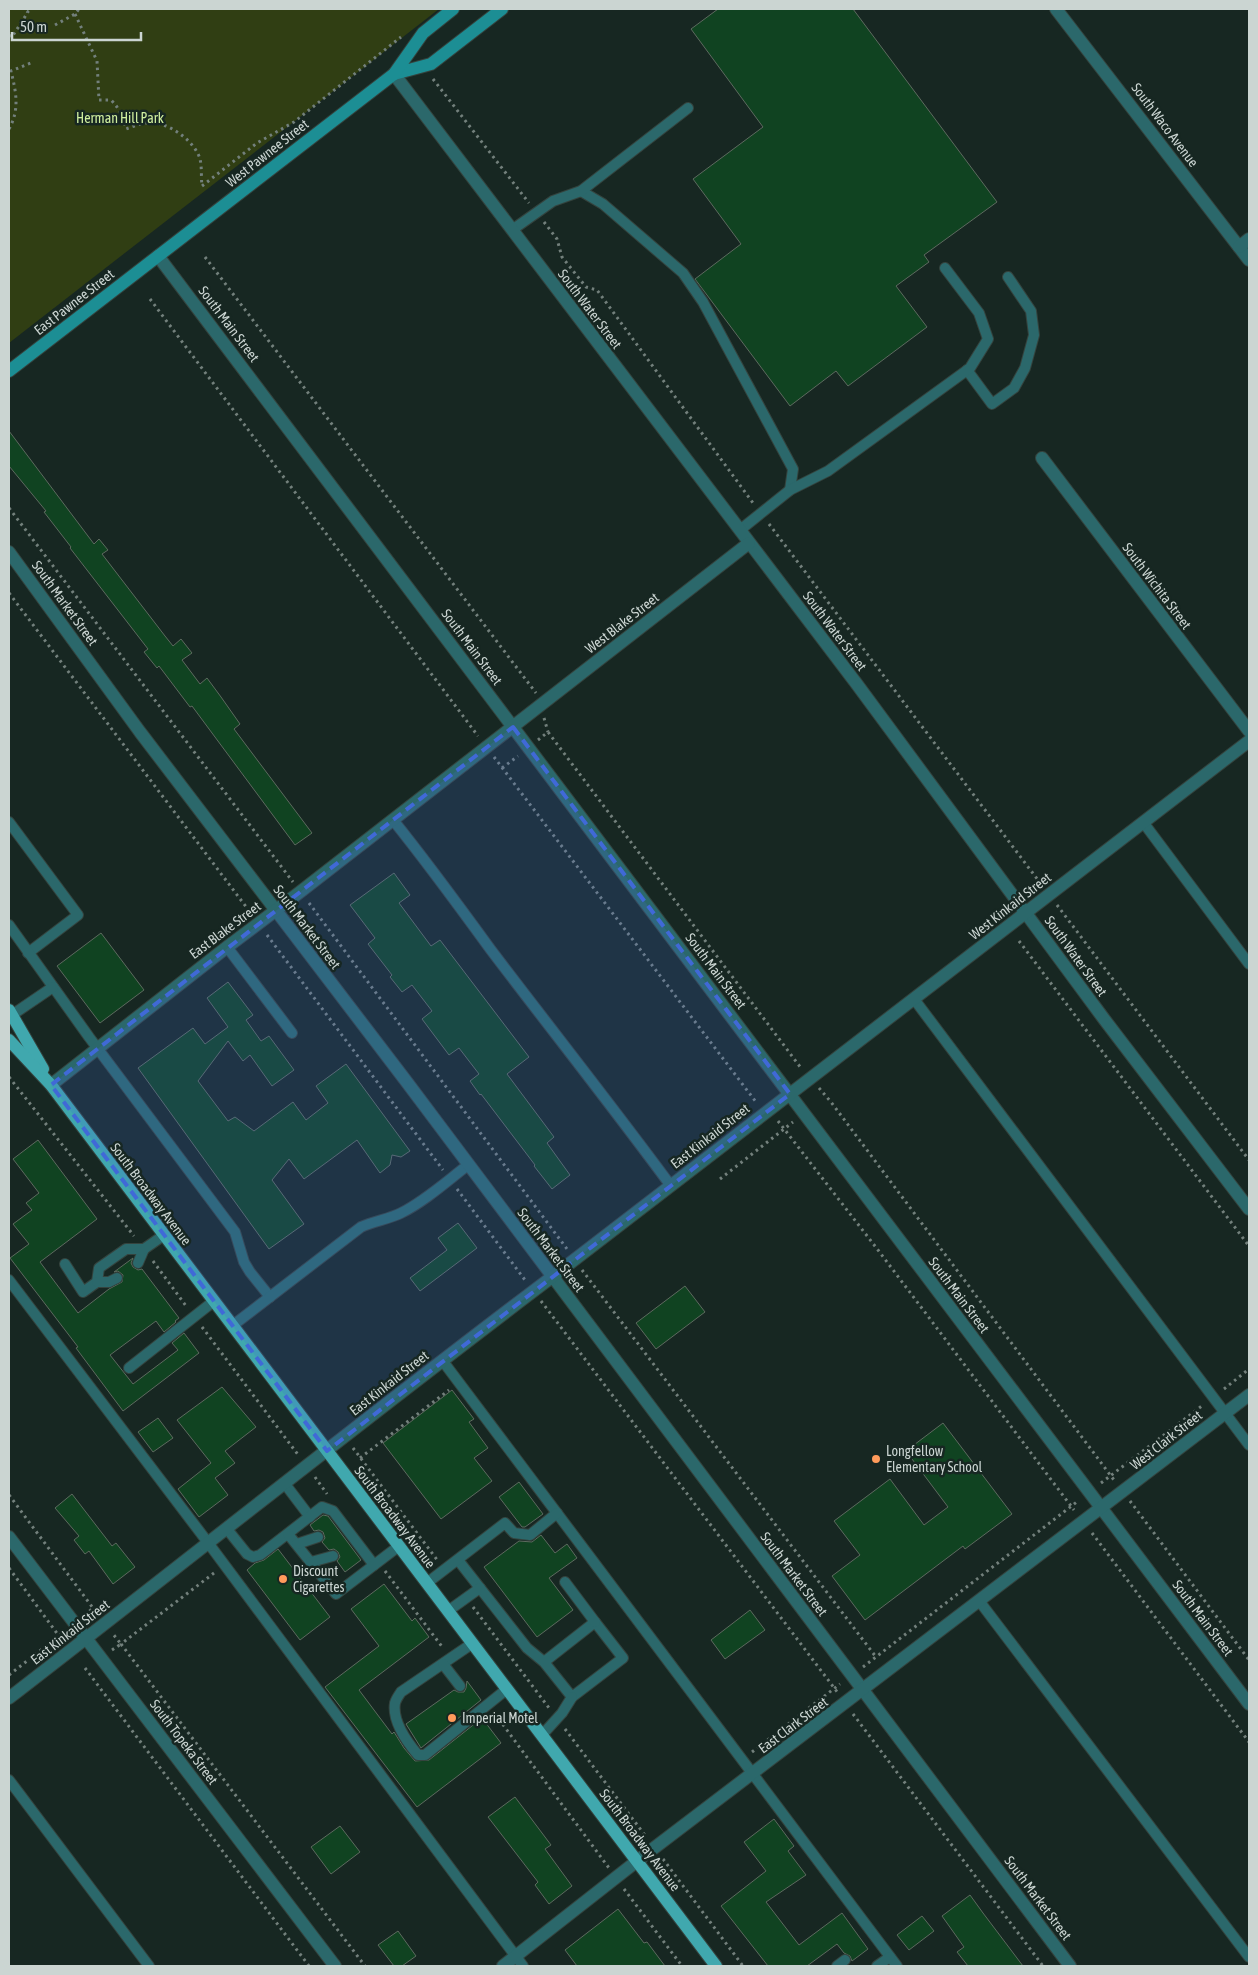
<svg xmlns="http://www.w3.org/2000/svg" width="1258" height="1975" font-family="'Asap Condensed',sans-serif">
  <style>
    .green { fill: #303e13 }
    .building { fill: #104321; stroke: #5d6a5f }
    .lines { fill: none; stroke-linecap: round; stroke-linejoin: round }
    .service-casing { stroke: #34433e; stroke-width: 12 }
    .minor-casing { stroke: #34433e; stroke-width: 14 }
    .secondary-casing { stroke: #34433e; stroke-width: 14 }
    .primary-casing { stroke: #34433e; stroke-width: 14 }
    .path { stroke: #73807c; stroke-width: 3; stroke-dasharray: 2.5 4; stroke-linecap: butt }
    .service { stroke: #2b686b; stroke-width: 10 }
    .minor { stroke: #2b686b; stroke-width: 12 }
    .secondary { stroke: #1c8e94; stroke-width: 12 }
    .primary { stroke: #40a8ae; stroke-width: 12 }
    .marked { fill: #4069d7; fill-opacity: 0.2; stroke: #4069d7; stroke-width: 4; stroke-dasharray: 10 6; stroke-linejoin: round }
    .poi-dot { fill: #ff9b5b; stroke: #172722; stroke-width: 2 }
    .labels { text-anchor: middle; stroke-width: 5; stroke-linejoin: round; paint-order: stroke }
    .park-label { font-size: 14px; fill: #d0ef9f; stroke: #172722 }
    .street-label { font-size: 14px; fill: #cbd5d2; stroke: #172722 }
    .poi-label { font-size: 14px; fill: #cbd5d2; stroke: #172722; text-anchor: start }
  </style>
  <rect width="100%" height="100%" fill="#172722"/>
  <path class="green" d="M9 9H439L9 343Z"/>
  <g class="building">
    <path d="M718 9H853L997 202 924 255 929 262 896 286 927 327 848 386 836 371 790 406 695 279 741 244 693 179 763 127 691 29Z"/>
    <path d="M9 431 94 544 99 539 108 550 102 554 165 636 173 646 181 639 192 653 182 660 200 684 207 678 221 697 240 724 234 729 312 833 295 845 192 706 190 707 159 666 157 668 144 652 148 649 70 548 71 547 44 512 46 511 9 466Z"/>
    <path d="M394 873 410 895 399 903 431 946 440 940 529 1057 507 1074 554 1137 547 1143 570 1175 552 1189 534 1166 535 1165 481 1094 480 1095 470 1081 479 1074 459 1048 449 1055 422 1019 432 1011 412 985 402 992 390 977 392 975 368 944 375 938 350 905Z"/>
    <path d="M101 933 144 990 100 1023 57 966Z"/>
    <path d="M228 982 253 1015 246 1020 261 1041 269 1036 294 1070 272 1086 250 1055 243 1061 228 1041 198 1081 228 1121 235 1117 254 1131 293 1102 306 1120 328 1103 316 1086 346 1064 410 1151 401 1157 392 1155 390 1165 380 1173 357 1140 304 1179 289 1159 272 1180 304 1224 269 1249 138 1068 193 1028 205 1044 228 1027 207 998Z"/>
    <path d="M38 1140 97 1219 40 1262 78 1313 109 1289 122 1282 123 1275 118 1271 114 1272 133 1258 131 1263 133 1267 138 1270 142 1269 179 1318 175 1321 176 1322 164 1332 156 1321 110 1355 133 1384 178 1350 172 1343 184 1333 199 1353 123 1411 76 1348 78 1347 10 1258 29 1244 13 1224 32 1210 26 1203 39 1193 13 1159Z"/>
    <path d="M458 1223 477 1248 420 1291 410 1278 447 1250 438 1238Z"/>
    <path d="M685 1286 705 1312 656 1349 636 1323Z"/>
    <path d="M222 1387 256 1427 225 1451 235 1463 215 1478 228 1495 199 1517 178 1489 211 1463 177 1420Z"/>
    <path d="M452 1390 474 1419 469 1422 488 1448 474 1458 492 1481 441 1519 383 1443Z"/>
    <path d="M158 1418 173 1438 153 1452 138 1432Z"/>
    <path d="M943 1423 1012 1514 965 1549 963 1546 865 1620 832 1576 860 1555 834 1521 890 1479 924 1525 948 1507 906 1451Z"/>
    <path d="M519 1482 543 1514 525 1527H522L499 1497Z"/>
    <path d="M72 1494 112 1546 116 1543 135 1567 113 1584 89 1551 85 1554 74 1540 79 1536 55 1508Z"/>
    <path d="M323 1515 328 1516 361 1560 345 1572 337 1561 340 1557 338 1552 334 1549 329 1550 322 1542 325 1538 323 1532 319 1530 314 1531 310 1525Z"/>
    <path d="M541 1535 555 1553 567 1544 577 1558 549 1578 573 1610 537 1637 484 1567 519 1541 532 1542Z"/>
    <path d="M278 1549 330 1617 300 1640 247 1570 255 1563 264 1560Z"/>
    <path d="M384 1584 412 1621 415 1618 429 1637 359 1690 392 1734 394 1732 404 1748 415 1761 429 1760 482 1718 501 1743 417 1807 325 1687 379 1646 351 1609Z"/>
    <path d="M750 1610 765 1630 725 1659 711 1640Z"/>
    <path d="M467 1681 481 1700 421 1748 406 1724 454 1690 458 1692H464L466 1688Z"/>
    <path d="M515 1797 551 1845 545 1849 572 1886 549 1904 535 1885 538 1882 488 1817Z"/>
    <path d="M774 1819 794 1846 788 1851 806 1875 766 1902 799 1945 842 1913 868 1949 852 1961 850 1956 844 1953 837 1944 807 1966H768L721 1906 766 1871 744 1842Z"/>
    <path d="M340 1826 360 1852 331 1874 311 1847Z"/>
    <path d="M970 1895 983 1913 1023 1966H968L957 1952 964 1947 942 1916Z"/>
    <path d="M618 1909 644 1943 647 1942 665 1966H577L565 1950Z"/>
    <path d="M922 1916 934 1931 909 1950 897 1935Z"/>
    <path d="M398 1931 416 1956 402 1966H394L378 1945Z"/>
  </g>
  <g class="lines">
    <g class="service-casing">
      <g id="service">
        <path d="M581 191 603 204 683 273 703 302 793 469 790 490"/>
        <path d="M512 230 553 201 581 191 688 108"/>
        <path d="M967 370 992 404 1014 388 1025 368 1034 335 1031 311 1008 277"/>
        <path d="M740 530 790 490 828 471 970 368 988 339 979 313 945 268"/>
        <path d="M393 820C427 862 459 906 491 950 551 1029 612 1106 671 1186"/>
        <path d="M9 822 78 915 28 953"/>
        <path d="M1143 822 1249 964"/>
        <path d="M9 925 89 1037 235 1232 244 1262 250 1272 270 1297"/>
        <path d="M227 947 292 1033"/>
        <path d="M914 999 1249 1445"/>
        <path d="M12 1015 53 987"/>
        <path d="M138 1263 144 1249"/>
        <path d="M65 1264 83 1292 97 1282 99 1268 126 1249H144L164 1235"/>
        <path d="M9 1280 209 1544 523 1966"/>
        <path d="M97 1282H109L117 1278"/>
        <path d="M232 1326 361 1227C374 1221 389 1219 401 1213 425 1201 447 1181 468 1165"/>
        <path d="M442 1360 897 1966"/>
        <path d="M129 1368 214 1301"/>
        <path d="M285 1484 310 1517"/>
        <path d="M227 1529 247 1554 253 1557 260 1555 322 1507 333 1511 374 1565"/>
        <path d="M288 1534 336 1594 399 1546"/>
        <path d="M297 1544 318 1537"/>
        <path d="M458 1560 527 1648 544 1662 595 1622 623 1658 572 1697 544 1662"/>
        <path d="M311 1562 333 1556"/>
        <path d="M565 1582 595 1622"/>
        <path d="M427 1583 505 1523 514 1533 530 1535 557 1513"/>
        <path d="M980 1602 1249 1957"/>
        <path d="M448 1611 480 1588"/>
        <path d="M473 1643 401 1692C399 1695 396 1699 395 1703 392 1721 407 1742 418 1755H425L507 1689"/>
        <path d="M443 1664 460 1686"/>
        <path d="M542 1735 562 1713 572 1697"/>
        <path d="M9 1780 149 1966"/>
        <path d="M837 1966 845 1960"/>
        <path d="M877 1966 890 1957"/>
      </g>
    </g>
    <g class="minor-casing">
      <g id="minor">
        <path d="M1056 9 1249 260"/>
        <path d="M394 74 856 683 1104 1019 1249 1209"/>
        <path d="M1239 247 1249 239"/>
        <path d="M158 256 1249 1704"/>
        <path d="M1042 458 1249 731"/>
        <path d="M9 552 140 732 406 1081 1070 1966"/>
        <path d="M51 1085 227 947 300 892 749 543"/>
        <path d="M9 1537 335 1966"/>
        <path d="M9 1698C190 1558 369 1415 552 1277L1249 741"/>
        <path d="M503 1966 637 1861 1249 1395"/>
      </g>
    </g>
    <g class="secondary-casing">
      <g id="secondary">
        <path d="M394 74 431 64 502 9"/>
        <path d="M9 371 394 74 423 33 453 9"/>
      </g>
    </g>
    <g class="primary-casing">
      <g id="primary">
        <path d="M9 1010 43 1069"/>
        <path d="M9 1040 51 1085 716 1966"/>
      </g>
    </g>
    <g class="path">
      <path d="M75 14 97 61 99 100H111C120 109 123 117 126 129 134 126 146 121 156 123 173 126 195 142 200 159 202 167 201 178 202 186"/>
      <path d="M55 25 75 14 79 9"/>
      <path d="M9 35 12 37 28 12 24 9"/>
      <path d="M433 79 529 203"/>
      <path d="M9 129C20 109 16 92 11 71L33 62"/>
      <path d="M202 186 257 143 294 122 401 37"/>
      <path d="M544 222 557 239 562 257 586 287 597 290 753 503"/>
      <path d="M205 257 536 693"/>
      <path d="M150 299 478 736"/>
      <path d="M9 508 293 882"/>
      <path d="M769 524 1041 884"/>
      <path d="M9 593 250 912"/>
      <path d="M544 718 548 732"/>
      <path d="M538 740 548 732 801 1068"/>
      <path d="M494 757 756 1102"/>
      <path d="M502 768 518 756"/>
      <path d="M309 903 567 1249"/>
      <path d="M1057 905 1249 1160"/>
      <path d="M267 935 443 1170"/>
      <path d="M1019 941 1249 1246"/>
      <path d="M9 1077 134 1236"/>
      <path d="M819 1088 831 1102 1114 1480"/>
      <path d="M778 1121 878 1250 1074 1510"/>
      <path d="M720 1179 793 1122"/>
      <path d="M457 1189 525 1280"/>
      <path d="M153 1261 186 1306"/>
      <path d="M582 1270 876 1657"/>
      <path d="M541 1301 838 1693"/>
      <path d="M202 1327 299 1456"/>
      <path d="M1224 1389 1249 1369"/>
      <path d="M353 1448 438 1561"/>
      <path d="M360 1458 449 1390"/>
      <path d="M315 1477 327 1494"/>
      <path d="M1101 1483 1203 1405"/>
      <path d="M9 1495 93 1608 86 1614"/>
      <path d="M1130 1501 1249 1660"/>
      <path d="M1092 1533 1249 1742"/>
      <path d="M9 1568 59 1636"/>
      <path d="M385 1571 443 1648"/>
      <path d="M214 1573 121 1644 365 1966"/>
      <path d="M473 1607 549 1708"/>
      <path d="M112 1650 121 1644 113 1634"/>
      <path d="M863 1667 1078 1501"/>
      <path d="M85 1668 309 1966"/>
      <path d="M9 1675 64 1632"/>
      <path d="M495 1714 609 1868"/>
      <path d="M853 1714 1043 1966"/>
      <path d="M565 1729 647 1838"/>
      <path d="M752 1752 840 1684"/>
      <path d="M663 1859 743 1966"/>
      <path d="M624 1889 682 1966"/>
    </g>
    <use href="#service" class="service"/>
    <use href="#minor" class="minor"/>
    <use href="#secondary" class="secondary"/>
    <use href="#primary" class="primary"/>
  </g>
  <path class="marked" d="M513 727 790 1094 327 1451 51 1085Z"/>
  <g class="poi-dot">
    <circle cx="876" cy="1459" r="5"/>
    <circle cx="283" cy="1579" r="5"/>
    <circle cx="452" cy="1718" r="5"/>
  </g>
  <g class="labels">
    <g class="park-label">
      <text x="120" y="123">Herman Hill Park</text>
    </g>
    <g class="street-label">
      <text transform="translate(1165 125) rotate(53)" y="5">South Waco Avenue</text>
      <text transform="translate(267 153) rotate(-38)" y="5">West Pawnee Street</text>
      <text transform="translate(74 302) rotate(-38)" y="5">East Pawnee Street</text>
      <text transform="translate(590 309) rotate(53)" y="5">South Water Street</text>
      <text transform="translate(229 324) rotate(53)" y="5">South Main Street</text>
      <text transform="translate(1157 586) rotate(53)" y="5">South Wichita Street</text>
      <text transform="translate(65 603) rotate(54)" y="5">South Market Street</text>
      <text transform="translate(622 623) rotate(-38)" y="5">West Blake Street</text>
      <text transform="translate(835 631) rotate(53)" y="5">South Water Street</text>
      <text transform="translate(472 647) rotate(53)" y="5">South Main Street</text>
      <text transform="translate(1010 906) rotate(-38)" y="5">West Kinkaid Street</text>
      <text transform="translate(307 927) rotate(53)" y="5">South Market Street</text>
      <text transform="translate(225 930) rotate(-37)" y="5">East Blake Street</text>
      <text transform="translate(1076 956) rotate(54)" y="5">South Water Street</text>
      <text transform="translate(716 971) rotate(53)" y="5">South Main Street</text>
      <text transform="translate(710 1136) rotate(-38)" y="5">East Kinkaid Street</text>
      <text transform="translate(151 1194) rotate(53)" y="5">South Broadway Avenue</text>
      <text transform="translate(551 1250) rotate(53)" y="5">South Market Street</text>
      <text transform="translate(959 1295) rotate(53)" y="5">South Main Street</text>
      <text transform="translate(389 1383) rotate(-38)" y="5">East Kinkaid Street</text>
      <text transform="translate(1166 1440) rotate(-38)" y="5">West Clark Street</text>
      <text transform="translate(395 1517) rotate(53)" y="5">South Broadway Avenue</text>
      <text transform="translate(794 1574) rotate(53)" y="5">South Market Street</text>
      <text transform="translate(1203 1618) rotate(53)" y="5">South Main Street</text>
      <text transform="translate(70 1632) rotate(-38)" y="5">East Kinkaid Street</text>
      <text transform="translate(793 1725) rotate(-37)" y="5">East Clark Street</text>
      <text transform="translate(184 1742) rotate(53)" y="5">South Topeka Street</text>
      <text transform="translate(640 1840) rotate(53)" y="5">South Broadway Avenue</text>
      <text transform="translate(1038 1898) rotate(53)" y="5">South Market Street</text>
    </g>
    <g class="poi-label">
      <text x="886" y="1456">Longfellow<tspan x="886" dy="16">Elementary School</tspan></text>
      <text x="293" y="1576">Discount<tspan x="293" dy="16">Cigarettes</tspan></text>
      <text x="462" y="1723">Imperial Motel</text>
    </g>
  </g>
  <rect width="1258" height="1975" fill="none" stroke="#cbd5d2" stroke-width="20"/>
  <path d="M12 32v8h129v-8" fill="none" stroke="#cbd5d2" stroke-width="2.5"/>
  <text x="20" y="32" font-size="15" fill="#cbd5d2" stroke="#172722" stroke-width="4" paint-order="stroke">50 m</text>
</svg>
